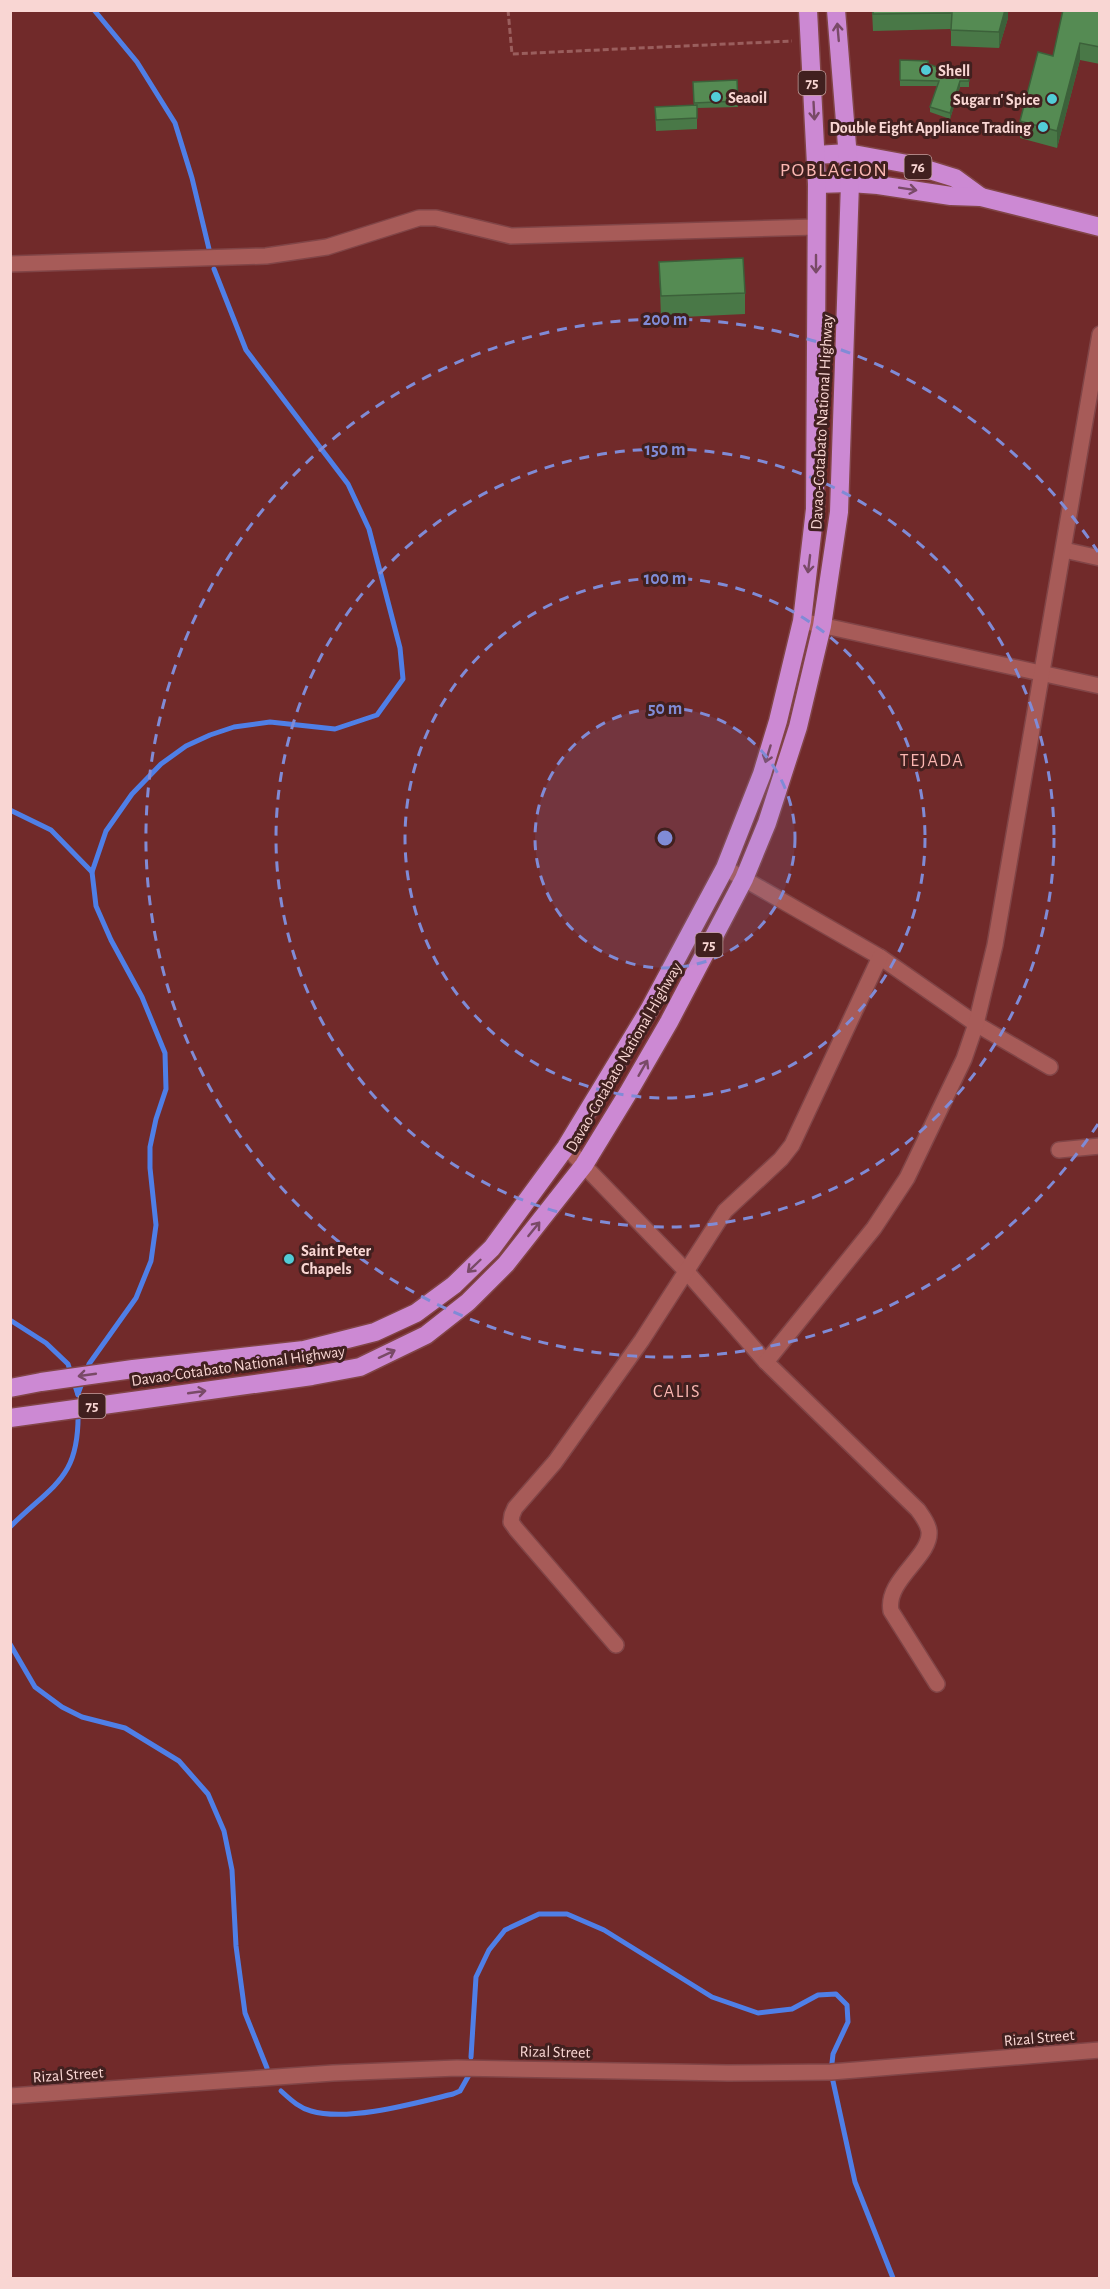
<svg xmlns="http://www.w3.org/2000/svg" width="1110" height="2289" font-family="'Alegreya Sans',sans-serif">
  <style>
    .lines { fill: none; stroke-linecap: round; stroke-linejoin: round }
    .stream { stroke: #4f7fe7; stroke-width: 5 }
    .minor-casing { stroke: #814547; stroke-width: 18 }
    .highway-casing { stroke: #814547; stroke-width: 21 }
    .path { stroke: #9a5e5d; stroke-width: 3; stroke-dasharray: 6 3; stroke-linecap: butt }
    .minor { stroke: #a75b58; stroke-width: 15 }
    .highway { stroke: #cc89d3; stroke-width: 18 }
    .wall { fill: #497847 }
    .shaded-wall { fill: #3c613a }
    .building { fill: #558b53; stroke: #3c613a; stroke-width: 1.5 }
    .oneway { stroke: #794a67 }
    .ring { fill: none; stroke: #808bd6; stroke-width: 3; stroke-dasharray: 10 8 }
    .poi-dot { fill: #52ccd6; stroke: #41201f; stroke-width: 2 }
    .labels { text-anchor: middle; stroke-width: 6; stroke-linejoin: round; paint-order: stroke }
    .shield { fill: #41201f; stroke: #c29f9d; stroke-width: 1.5 }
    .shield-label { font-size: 15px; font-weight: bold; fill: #f9d6d3 }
    .poi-label { font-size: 16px; font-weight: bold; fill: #f9d6d3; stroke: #41201f; text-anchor: start }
    .street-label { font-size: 16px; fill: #f9d6d3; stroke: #41201f }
    .neighbourhood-label { font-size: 18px; letter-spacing: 1.5px; fill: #fbb7b2; stroke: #41201f }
    .quarter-label { font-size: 20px; letter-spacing: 1.5px; fill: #fbb7b2; stroke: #41201f }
    .centre { fill: #808bd6; stroke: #41201f; stroke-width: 3 }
    .ring-label { font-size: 18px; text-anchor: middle; font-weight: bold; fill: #808bd6; stroke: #41201f; stroke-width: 6; stroke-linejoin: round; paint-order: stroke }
  </style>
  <rect width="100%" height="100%" fill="#712a2a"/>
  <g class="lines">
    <g class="stream">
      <path d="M94 10 137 62 175 123 192 178 209 249"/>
      <path d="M10 810 51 830 92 872"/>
      <path d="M10 1320 46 1343 68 1364 78 1395"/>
      <path d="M78 1394 89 1364 136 1298 151 1261 156 1225 150 1168V1147L156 1119 166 1089 165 1053 142 997 111 940 96 906 92 872 106 831 132 794 161 764 186 746 210 735 234 727 270 722 335 729 377 715 403 679 400 648 369 529 348 484 246 350 214 269"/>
      <path d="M10 1527C53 1484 80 1479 78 1410"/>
      <path d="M10 1644 35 1687 62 1707 82 1717 125 1728 179 1761 208 1794 224 1831 232 1870 236 1946 245 2013 267 2068"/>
      <path d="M471 2057 476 1977 489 1950 505 1930 539 1914H567L604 1930 712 1997 758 2013 792 2009 818 1995 836 1994 847 2005 848 2022 833 2054 831 2072 855 2182 893 2278"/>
      <path d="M281 2091C290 2099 299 2108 311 2111 348 2122 416 2103 453 2094L460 2091 469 2075"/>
    </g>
    <g class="minor-casing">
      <g id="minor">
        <path d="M10 264 266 256 327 247 419 218H436L511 236 816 227"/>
        <path d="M1064 550 1100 558"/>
        <path d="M802 621 1100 686"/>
        <path d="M725 868 880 957 976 1024 1050 1067"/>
        <path d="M566 1147 687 1272 766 1362 918 1510C922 1516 928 1523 929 1531 932 1556 885 1580 891 1611L937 1684"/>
        <path d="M1059 1150 1100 1146"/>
        <path d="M766 1362 874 1228 907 1178 964 1059 976 1024 995 945 1100 334"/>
        <path d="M616 1645 516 1529 511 1522 512 1515 515 1508 555 1462 642 1340 725 1211 781 1159 792 1145 880 957"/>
        <path d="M10 2096 333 2073 457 2068 728 2073 831 2072 1100 2050"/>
      </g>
    </g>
    <g class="highway-casing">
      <g id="highway">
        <path d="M816 155 848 153 913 165 955 178 981 197"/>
        <path d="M817 184 850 183 878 185 951 196 981 197 1100 227"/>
        <path d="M10 1388 41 1382 133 1369 304 1350 375 1332 416 1313 454 1285 492 1248 566 1147 649 1010 725 868 762 774 778 721 802 621 815 509 817 184 808 10"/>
        <path d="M10 1418 312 1376 360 1367 426 1335 468 1302 506 1264 584 1165 628 1093 669 1022 744 879 767 823 798 727 822 626 839 512 850 183 836 10"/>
      </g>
    </g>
    <path class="path" d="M508 10 512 54 792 41"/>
    <use href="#minor" class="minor"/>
    <use href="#highway" class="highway"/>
  </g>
  <g class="wall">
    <path d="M872 10H1008V18L999 48 951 46V29L873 31Z"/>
    <path d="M1100 10V64L1080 60 1057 148 1020 138V121L1053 56Z"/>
    <path d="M900 60 928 64 969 78V87H960L950 119 930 112V107L937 86H900Z"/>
    <path d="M737 80 738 107 697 108V129L656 131 655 107 694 105 693 82Z"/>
    <path d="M659 262 745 293V314L661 318Z"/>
  </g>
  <g class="shaded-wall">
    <path d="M1005 10H1008V18L999 48V32Z"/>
    <path d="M1080 43V60L1057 148V131Z"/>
    <path d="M960 81V87L950 119V113Z"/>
  </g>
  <g class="building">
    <path d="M873 10H1005L999 32 951 30 952 13 873 14Z"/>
    <path d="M1063 10H1100V47L1080 43 1057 131 1020 121 1038 52 1053 56Z"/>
    <path d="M900 60 928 61V64L969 78V81H960L950 113 930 107 939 81 900 80Z"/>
    <path d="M737 80 738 101 694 103 693 82Z"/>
    <path d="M697 105V118L656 120 655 107Z"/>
    <path d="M743 258 745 293 661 296 659 262Z"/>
  </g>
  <defs><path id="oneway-shaft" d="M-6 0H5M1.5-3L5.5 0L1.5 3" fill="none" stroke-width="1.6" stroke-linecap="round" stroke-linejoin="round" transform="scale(1.5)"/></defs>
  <g class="oneway">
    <use href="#oneway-shaft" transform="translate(838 32) rotate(-95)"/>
    <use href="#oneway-shaft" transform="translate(814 111) rotate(87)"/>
    <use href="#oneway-shaft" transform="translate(908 189) rotate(9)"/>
    <use href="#oneway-shaft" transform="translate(816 264) rotate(90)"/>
    <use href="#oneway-shaft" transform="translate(809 564) rotate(97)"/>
    <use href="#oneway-shaft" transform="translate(768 754) rotate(107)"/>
    <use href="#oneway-shaft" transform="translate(643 1068) rotate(-60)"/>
    <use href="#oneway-shaft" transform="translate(534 1229) rotate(-51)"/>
    <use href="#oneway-shaft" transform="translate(474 1266) rotate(136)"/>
    <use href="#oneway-shaft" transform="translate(387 1354) rotate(-25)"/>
    <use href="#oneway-shaft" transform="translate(87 1375) rotate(172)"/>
    <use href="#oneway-shaft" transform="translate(197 1392) rotate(-8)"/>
  </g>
  <circle cx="665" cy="838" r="130" fill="#808bd6" fill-opacity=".12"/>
  <g class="ring">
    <circle cx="665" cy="838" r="130"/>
    <circle cx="665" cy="838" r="260"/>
    <circle cx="665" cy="838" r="389"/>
    <path d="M1098 1124A519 519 0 1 1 1098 552"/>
  </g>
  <g class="poi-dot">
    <circle cx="926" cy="70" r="6"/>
    <circle cx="716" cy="97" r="6"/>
    <circle cx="1052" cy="99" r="6"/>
    <circle cx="1043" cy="127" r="6"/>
    <circle cx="289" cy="1259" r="6"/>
  </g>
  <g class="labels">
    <g class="shield">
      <rect x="798.5" y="71" width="27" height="24" rx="4.5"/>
      <rect x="904.5" y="155" width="27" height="24" rx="4.5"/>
      <rect x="695.5" y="933" width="27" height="24" rx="4.5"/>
      <rect x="78.5" y="1394" width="27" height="24" rx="4.5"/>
    </g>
    <g class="shield-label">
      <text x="812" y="88">75</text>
      <text x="918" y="172">76</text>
      <text x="709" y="950">75</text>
      <text x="92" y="1411">75</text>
    </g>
    <g class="poi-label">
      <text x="938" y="76">Shell</text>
      <text x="728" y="103">Seaoil</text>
      <text x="1040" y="105" text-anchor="end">Sugar n' Spice</text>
      <text x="1031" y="133" text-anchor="end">Double Eight Appliance Trading</text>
      <text x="301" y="1256">Saint Peter<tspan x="301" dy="18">Chapels</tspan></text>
    </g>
    <g class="street-label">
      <text transform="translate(821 422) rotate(-87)" y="6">Davao-Cotabato National Highway</text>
      <text transform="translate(623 1057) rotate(-60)" y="6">Davao-Cotabato National Highway</text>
      <text transform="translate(238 1365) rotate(-8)" y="6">Davao-Cotabato National Highway</text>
      <text transform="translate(1039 2037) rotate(-5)" y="6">Rizal Street</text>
      <text transform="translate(555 2051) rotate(1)" y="6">Rizal Street</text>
      <text transform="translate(68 2074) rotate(-4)" y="6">Rizal Street</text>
    </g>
    <g class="neighbourhood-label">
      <text x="932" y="766">TEJADA</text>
      <text x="677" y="1397">CALIS</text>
    </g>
    <g class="quarter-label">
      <text x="834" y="176">POBLACION</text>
    </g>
  </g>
  <circle cx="665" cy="838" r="9" class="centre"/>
  <g class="ring-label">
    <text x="665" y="325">200 m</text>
    <text x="665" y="455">150 m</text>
    <text x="665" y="584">100 m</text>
    <text x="665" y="714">50 m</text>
  </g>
  <rect width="1110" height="2289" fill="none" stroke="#f9d6d3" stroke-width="24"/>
</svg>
